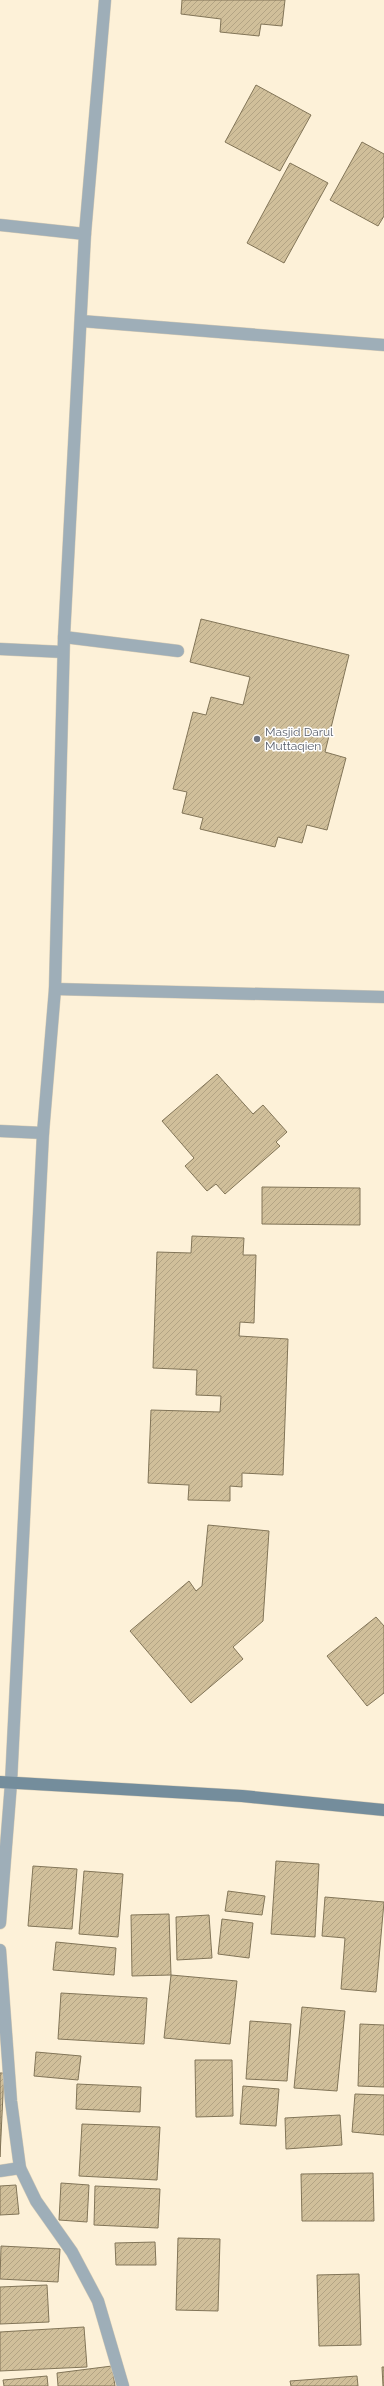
<svg xmlns="http://www.w3.org/2000/svg" width="384" height="2386" font-family="Raleway,sans-serif">
  <style>
    .building { fill: url(#building-hatch); stroke: #827558 }
    .lines { fill: none; stroke-linecap: round; stroke-linejoin: round }
    .service-casing { stroke: #d8cdb6; stroke-width: 13 }
    .minor-casing { stroke: #d8cdb6; stroke-width: 13 }
    .secondary-casing { stroke: #d8cdb6; stroke-width: 13 }
    .service { stroke: #9eaeb8; stroke-width: 12 }
    .minor { stroke: #9eaeb8; stroke-width: 12 }
    .secondary { stroke: #748d9c; stroke-width: 12 }
    .worship-dot { fill: #6b7280; stroke: #fff; stroke-width: 1.5 }
    .labels { text-anchor: middle; stroke-width: 3; stroke-linejoin: round; paint-order: stroke }
    .worship-label { font-size: 12px; fill: #5b616d; stroke: #fff; text-anchor: start }
  </style>
  <defs>
    <pattern id="building-hatch" width="6" height="6" patternUnits="userSpaceOnUse"><rect width="6" height="6" fill="#d0bf9a"/><path d="M-1 1l2-2M0 6l6-6M5 7l2-2" fill="none" stroke="#b3a484"/></pattern>
  </defs>
  <rect width="100%" height="100%" fill="#fdf1d8"/>
  <g class="building">
    <path d="M182 0H285L282 26 261 24 259 36 220 32 221 19 181 14Z"/>
    <path d="M256 85 311 115 280 171 225 142Z"/>
    <path d="M362 142 384 154V216L378 226 330 200Z"/>
    <path d="M290 163 328 183 284 263 247 243Z"/>
    <path d="M201 619 349 655 325 752 346 758 327 830 307 825 302 843 278 837 275 847 200 829 203 818 182 813 187 792 173 789 193 712 206 715 211 697 243 705 250 677 190 662Z"/>
    <path d="M217 1074 253 1114 263 1105 287 1132 276 1142 280 1146 225 1194 216 1184 207 1191 185 1166 194 1158 162 1121Z"/>
    <path d="M262 1187 360 1188V1225L262 1224Z"/>
    <path d="M192 1236 244 1238 243 1255H256L254 1323 240 1322 239 1336 288 1339 283 1475 242 1473V1487L230 1486V1501L188 1500 189 1485 148 1483 151 1410 220 1412 221 1396 196 1395 197 1370 153 1368 157 1252 191 1253Z"/>
    <path d="M208 1525 269 1531 263 1621 233 1647 243 1659 191 1703 130 1631 189 1581 196 1591 202 1586Z"/>
    <path d="M376 1617 384 1626V1693L367 1706 327 1656Z"/>
    <path d="M276 1861 319 1864 315 1937 271 1934Z"/>
    <path d="M33 1866 77 1869 72 1929 28 1926Z"/>
    <path d="M84 1871 123 1874 118 1937 79 1934Z"/>
    <path d="M228 1891 265 1896 262 1915 225 1911Z"/>
    <path d="M325 1897 384 1902 376 1992 341 1989 345 1938 322 1936Z"/>
    <path d="M169 1914 171 1975 132 1976 131 1915Z"/>
    <path d="M209 1915 212 1958 177 1960 176 1917Z"/>
    <path d="M222 1919 253 1923 249 1958 218 1954Z"/>
    <path d="M56 1942 116 1948 114 1975 53 1970Z"/>
    <path d="M171 1975 237 1981 230 2044 164 2038Z"/>
    <path d="M61 1993 147 1998 144 2044 58 2039Z"/>
    <path d="M302 2007 345 2011 337 2091 294 2088Z"/>
    <path d="M250 2021 291 2024 287 2081 246 2079Z"/>
    <path d="M360 2024 384 2025V2087L358 2086Z"/>
    <path d="M36 2052 81 2056 78 2080 34 2076Z"/>
    <path d="M195 2060H232L233 2116 196 2117Z"/>
    <path d="M0 2073H4L0 2157Z"/>
    <path d="M77 2084 141 2087 140 2112 76 2109Z"/>
    <path d="M243 2086 279 2089 276 2126 240 2124Z"/>
    <path d="M355 2094 384 2095V2135L352 2132Z"/>
    <path d="M340 2115 342 2145 286 2149 285 2118Z"/>
    <path d="M82 2124 160 2127 157 2180 79 2176Z"/>
    <path d="M373 2173 374 2221H302L301 2174Z"/>
    <path d="M61 2183 89 2185 87 2222 59 2220Z"/>
    <path d="M16 2185 19 2214 0 2215V2186Z"/>
    <path d="M95 2186 160 2189 158 2228 94 2225Z"/>
    <path d="M178 2238 220 2239 218 2311 176 2310Z"/>
    <path d="M155 2242 156 2265H116L115 2243Z"/>
    <path d="M1 2246 60 2249 58 2282 0 2279Z"/>
    <path d="M359 2274 361 2345 319 2346 317 2275Z"/>
    <path d="M47 2285 49 2322 0 2324V2287Z"/>
    <path d="M84 2327 87 2367 0 2371V2332Z"/>
    <path d="M112 2366 115 2386H58L57 2373Z"/>
    <path d="M382 2367H384V2386H383Z"/>
    <path d="M47 2376 48 2386H4L3 2380Z"/>
    <path d="M357 2376 358 2386H291L290 2381Z"/>
  </g>
  <g class="lines">
    <g class="service-casing">
      <path id="service" d="M64 637 178 651"/>
    </g>
    <g class="minor-casing">
      <g id="minor">
        <path d="M0 225 85 234"/>
        <path d="M81 321 384 345"/>
        <path d="M0 649 63 652"/>
        <path d="M55 989 384 997"/>
        <path d="M0 1131 43 1133"/>
        <path d="M0 1923 11 1783 43 1133 55 989 64 637 85 234 105 0"/>
        <path d="M0 1950 11 2101 20 2168 36 2201 72 2252 98 2301 123 2386"/>
        <path d="M0 2171 20 2168"/>
      </g>
    </g>
    <g class="secondary-casing">
      <path id="secondary" d="M0 1782 242 1796 384 1810"/>
    </g>
    <use href="#service" class="service"/>
    <use href="#minor" class="minor"/>
    <use href="#secondary" class="secondary"/>
  </g>
  <circle class="worship-dot" cx="257" cy="739" r="4"/>
  <g class="labels">
    <g class="worship-label">
      <text x="265" y="736">Masjid Darul<tspan x="265" dy="14">Muttaqien</tspan></text>
    </g>
  </g>
</svg>
